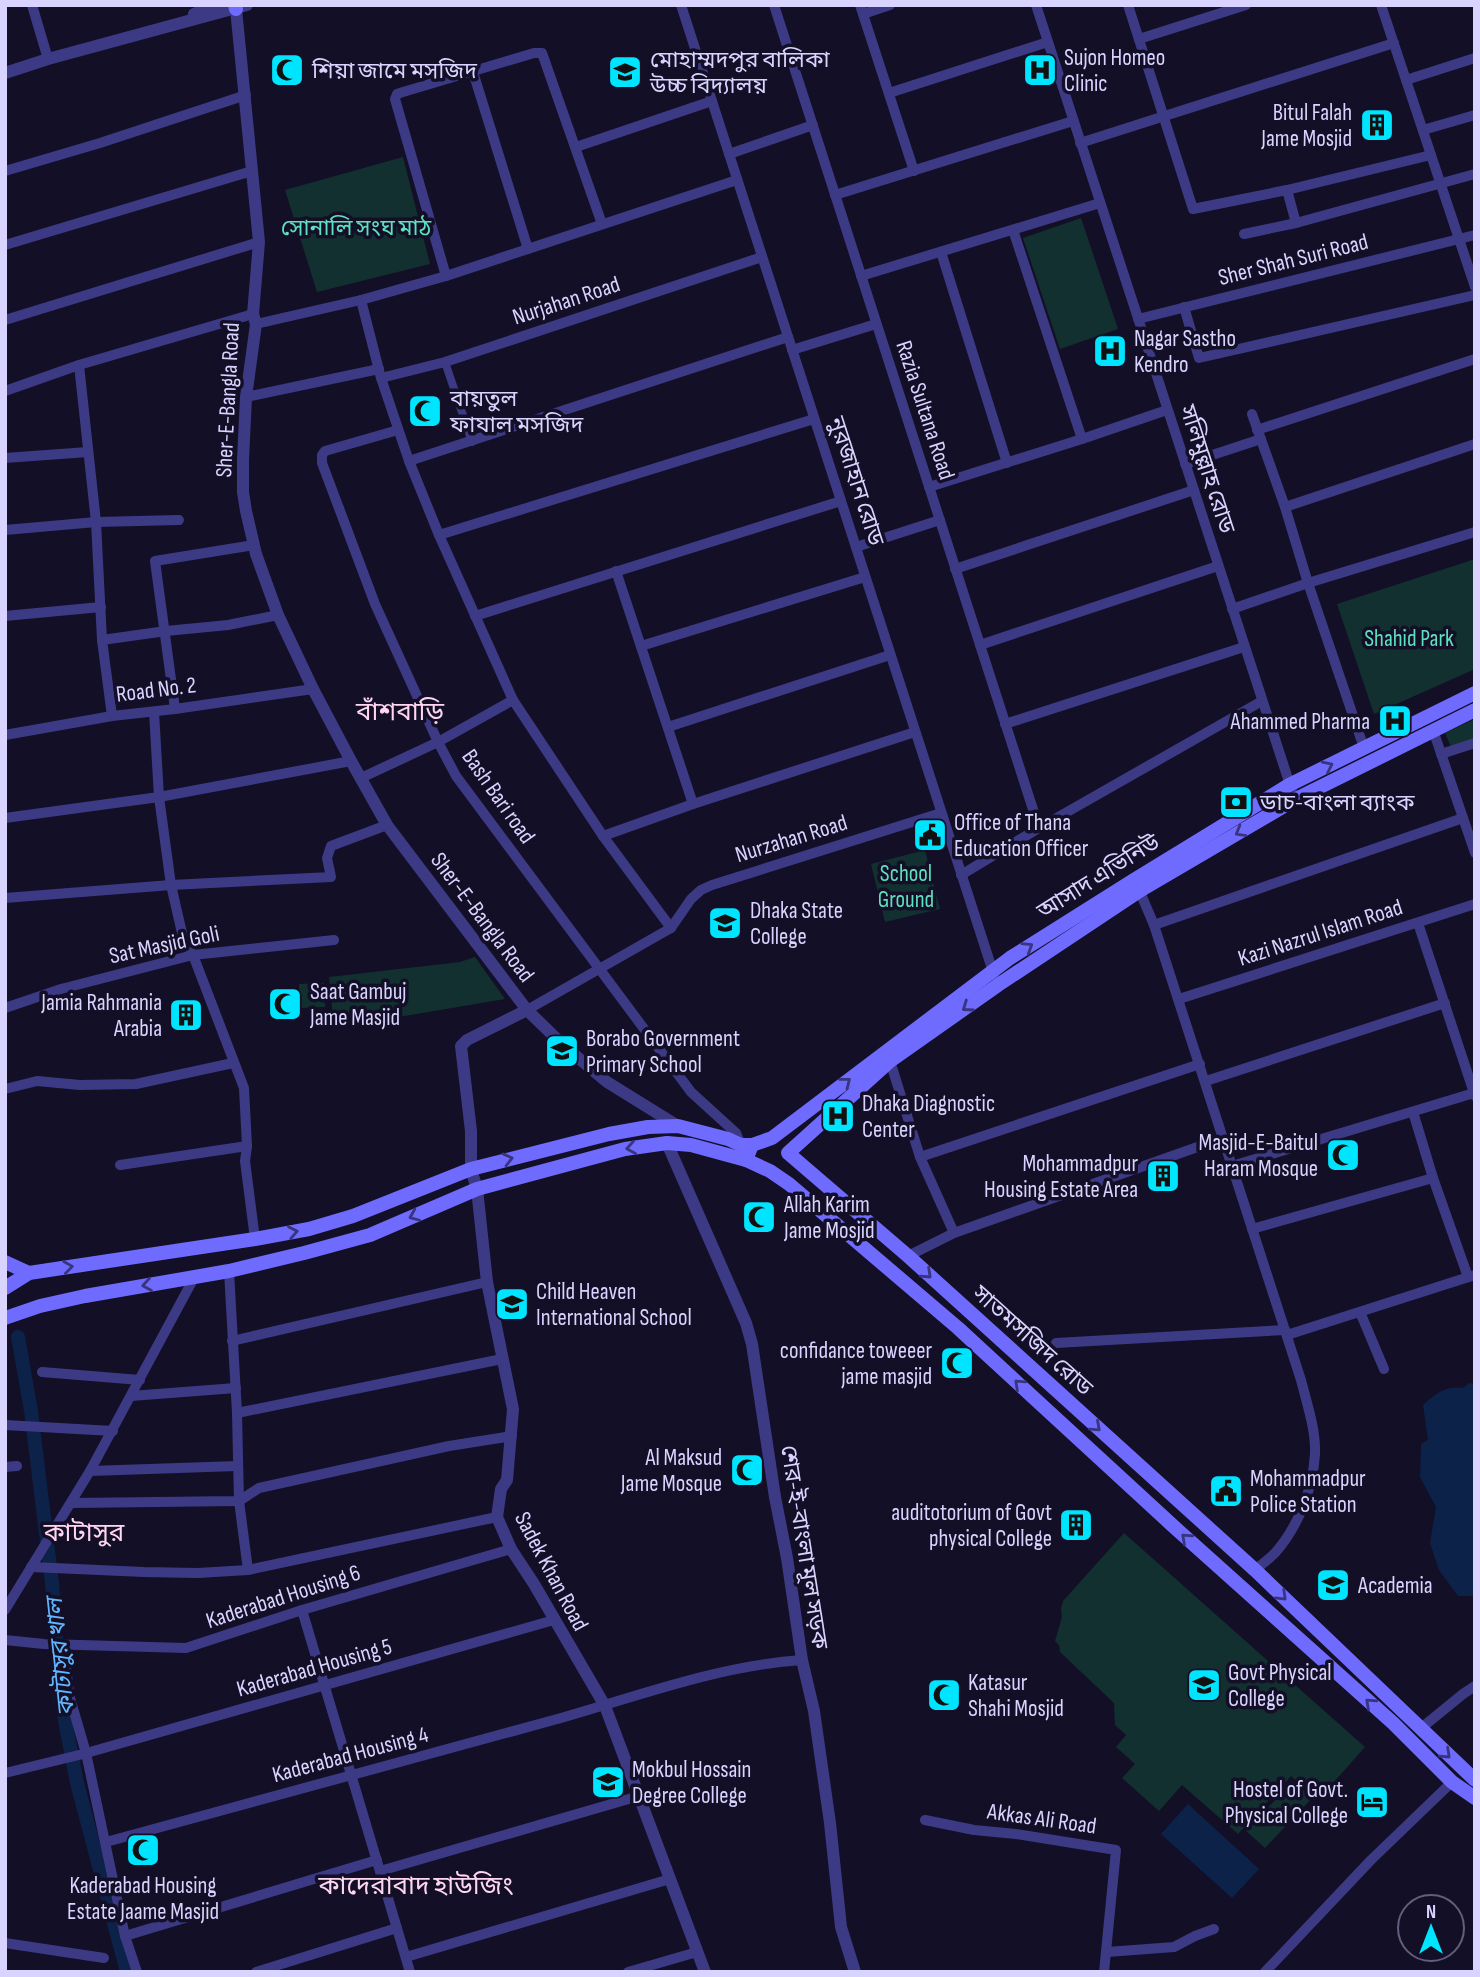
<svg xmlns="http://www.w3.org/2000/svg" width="1480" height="1977" font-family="'Sofia Sans Condensed','Noto Sans Bengali',sans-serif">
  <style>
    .green { fill: #12302f }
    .water { fill: #0c2248 }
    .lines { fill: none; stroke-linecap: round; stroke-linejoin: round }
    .canal { stroke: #0c2248; stroke-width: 14 }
    .pedestrian { stroke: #3d3a85; stroke-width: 8 }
    .minor { stroke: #3d3a85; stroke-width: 10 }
    .tertiary { stroke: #3d3a85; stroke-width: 12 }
    .secondary { stroke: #6f6bff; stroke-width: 14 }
    .oneway { stroke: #38347d }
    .labels { text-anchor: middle; stroke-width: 7; stroke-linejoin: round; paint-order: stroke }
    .poi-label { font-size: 23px; fill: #d9d4ff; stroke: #130f26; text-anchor: start }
    .park-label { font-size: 23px; fill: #5fe0c0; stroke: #130f26 }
    .street-label { font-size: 23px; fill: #d9d4ff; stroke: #130f26 }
    .water-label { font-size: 24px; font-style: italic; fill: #62b6ff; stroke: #130f26 }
    .quarter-label { font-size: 26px; fill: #ffd6f0; stroke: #130f26 }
  </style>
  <rect width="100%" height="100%" fill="#130f26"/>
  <g class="green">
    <path d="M403 157 430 264 317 292 285 190Z"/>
    <path d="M1081 218 1118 329 1060 349 1023 238Z"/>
    <path d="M1475 559V669L1374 714 1337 604Z"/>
    <path d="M1475 719V738L1451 747 1445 733Z"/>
    <path d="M925 850 940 909 885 922 871 864Z"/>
    <path d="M475 957 505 999 334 1028 329 977 460 962Z"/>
    <path d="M324 983 325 1007 300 1008 299 984Z"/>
    <path d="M1124 1533 1365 1747 1318 1800 1291 1776 1238 1834 1182 1785 1159 1811 1122 1778 1135 1764 1116 1747 1126 1735 1115 1725 1114 1703 1060 1652 1059 1645 1055 1641 1062 1617 1061 1609 1063 1601Z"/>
    <path d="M1293 1781 1312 1798 1265 1848 1246 1831Z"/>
  </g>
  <g class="water">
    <path d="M1469 1383 1475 1384V1596H1458L1439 1570 1430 1543 1436 1507 1420 1477 1421 1444 1428 1440 1423 1405C1435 1394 1446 1385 1463 1388Z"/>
    <path d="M1188 1804 1259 1869 1232 1898 1161 1834Z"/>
  </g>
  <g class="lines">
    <path class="canal" d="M18 1337 31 1411 52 1583 60 1695 77 1783 127 1972"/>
    <path class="pedestrian" d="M445 362 472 442"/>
    <g class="minor">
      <path d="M32 5 48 59"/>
      <path d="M681 5 994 975"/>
      <path d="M774 5 1039 828"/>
      <path d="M860 5 914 171"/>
      <path d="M1036 5 1292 791"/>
      <path d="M1128 5 1193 209 1287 190 1431 155"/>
      <path d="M1381 5 1475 287"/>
      <path d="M863 14 890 5"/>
      <path d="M1139 39 1246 5"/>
      <path d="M473 72 528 249"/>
      <path d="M1406 80 1475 58"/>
      <path d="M889 93 1048 42"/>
      <path d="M1423 130 1475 115"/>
      <path d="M1080 143 1394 43"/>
      <path d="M576 147 712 101"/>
      <path d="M729 154 813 125"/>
      <path d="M5 171 100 143 246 95"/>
      <path d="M1287 190 1296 223"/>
      <path d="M835 195 1073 121"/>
      <path d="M1013 230 1082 439"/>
      <path d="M1244 234 1296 223 1475 174"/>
      <path d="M5 245 252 171"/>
      <path d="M941 252 1007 463"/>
      <path d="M446 276 395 99 397 94 403 92 534 53H542L602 224"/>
      <path d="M861 276 1100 203"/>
      <path d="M361 300 381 378 409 461 439 535 513 700 603 836 671 928"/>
      <path d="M1184 307 1199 358 1475 295"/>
      <path d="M1138 319 1475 235"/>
      <path d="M5 320 259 242"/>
      <path d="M256 324 361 300 446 276 737 180"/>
      <path d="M792 350 876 324"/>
      <path d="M79 365 96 522 102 640 112 716"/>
      <path d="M381 378 445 362 762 257"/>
      <path d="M5 391 79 365 253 314"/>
      <path d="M246 397 379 369"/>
      <path d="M1252 414 1285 507 1308 583 1364 748"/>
      <path d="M398 430 325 451 322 455V463L375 604 438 742 456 776 691 1092 736 1133 741 1145"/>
      <path d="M1257 430 1475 359"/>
      <path d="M5 458 88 452"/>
      <path d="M409 461 788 337"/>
      <path d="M1185 464 1261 439"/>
      <path d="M929 487 1082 439 1167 410"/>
      <path d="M1285 507 1475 444"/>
      <path d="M5 530 96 522 179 520"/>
      <path d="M439 535 814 419"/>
      <path d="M856 547 940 520"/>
      <path d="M955 569 1194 490"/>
      <path d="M616 571 693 804"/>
      <path d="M1232 609 1308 583 1475 532"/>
      <path d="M5 616 101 607"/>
      <path d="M475 616 841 501"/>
      <path d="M102 640 166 631 228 625 278 615"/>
      <path d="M980 645 1218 566"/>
      <path d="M641 646 865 577"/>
      <path d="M175 709 155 561 254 545"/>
      <path d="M154 712 159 797 171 885 182 933 193 955 244 1088 247 1146 245 1161 255 1239"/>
      <path d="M1005 724 1244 647"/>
      <path d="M668 727 890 655"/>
      <path d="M1433 730 1475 853"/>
      <path d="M5 735 112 716 175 709 313 689"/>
      <path d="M1441 754 1475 743"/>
      <path d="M361 778 438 742 513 700"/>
      <path d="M5 818 159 797 351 761"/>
      <path d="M603 836 693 804 915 732"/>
      <path d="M961 875 1039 828 1262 701"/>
      <path d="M1137 885 1154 925 1301 1380C1307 1404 1316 1430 1315 1454 1313 1489 1298 1527 1275 1553 1269 1559 1261 1565 1255 1570"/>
      <path d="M5 898 171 885 331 877 327 858 331 846 387 825"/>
      <path d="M1418 923 1475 1096"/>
      <path d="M1154 925 1463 818"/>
      <path d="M1179 999 1475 904"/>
      <path d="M5 1008 61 989 193 955 334 940"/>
      <path d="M527 1010 671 928 691 899 701 890 712 885 941 813"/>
      <path d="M890 1061 920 1157 954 1233"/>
      <path d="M1206 1081 1445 1003"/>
      <path d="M5 1089 37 1081 80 1085 136 1084 233 1063"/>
      <path d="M1413 1112 1433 1178 1468 1277"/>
      <path d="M920 1157 1200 1064"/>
      <path d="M120 1165 247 1146"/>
      <path d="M1232 1166 1474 1093"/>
      <path d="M1252 1229 1433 1178"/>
      <path d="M908 1256 954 1233 1223 1138"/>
      <path d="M229 1271 237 1413 239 1501 248 1570"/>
      <path d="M1360 1312 1384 1369"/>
      <path d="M1287 1335 1475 1275"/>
      <path d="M232 1341 487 1282"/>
      <path d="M1056 1343 1285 1330"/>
      <path d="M42 1372 140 1380"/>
      <path d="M131 1396 236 1388"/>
      <path d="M237 1413 502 1359"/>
      <path d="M5 1425 113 1431"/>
      <path d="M5 1467 17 1466"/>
      <path d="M90 1471 237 1466"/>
      <path d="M72 1503 239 1501 259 1488 449 1446 512 1436"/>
      <path d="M31 1567 144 1572 198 1573 248 1570 497 1517"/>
      <path d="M5 1610 90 1471 195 1276"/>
      <path d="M302 1610 410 1972"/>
      <path d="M5 1640 44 1644 186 1648 302 1610 511 1549"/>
      <path d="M63 1645 70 1698 86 1753 125 1936 137 1972"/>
      <path d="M1420 1729 1463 1694 1475 1686"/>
      <path d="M5 1773 83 1754 554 1620"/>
      <path d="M925 1820 974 1830 1016 1834 1116 1850 1104 1972"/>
      <path d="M106 1842C254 1802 402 1761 550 1721 633 1698 715 1666 802 1660"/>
      <path d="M380 1871 639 1796"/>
      <path d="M125 1936 377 1860"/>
      <path d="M5 1943 104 1958"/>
      <path d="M1107 1952 1174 1947 1195 1936 1214 1929"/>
      <path d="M406 1957 670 1879"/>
      <path d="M256 1972 397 1928"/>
      <path d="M628 1972 697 1952"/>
      <path d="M1265 1972 1371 1860 1452 1782"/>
    </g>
    <g class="tertiary">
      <path d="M236 9 259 242 253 314 256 324 246 397 243 460V492L246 511 256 554 278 615 313 689 351 761 387 825 527 1010 563 1045 607 1082 678 1126"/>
      <path d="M194 14 214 5"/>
      <path d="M5 73 48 59 247 5"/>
      <path d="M527 1010 467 1040 461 1046 471 1131V1169L477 1189 487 1282 513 1409 507 1480 501 1489 497 1517 511 1549 534 1584 605 1706 705 1972"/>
      <path d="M667 1143 746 1323 752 1344 775 1497 787 1558 802 1660 814 1711 830 1823 841 1927 855 1972"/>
    </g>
    <g class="secondary">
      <path d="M235 5 236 9"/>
      <path d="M1475 710 1296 799 1141 890 998 985 890 1061 788 1153 908 1256 1255 1570 1475 1780"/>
      <path d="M752 1145 746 1160 770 1171 789 1184 958 1328 1172 1525 1393 1723 1452 1782 1475 1798"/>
      <path d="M5 1262 29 1273"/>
      <path d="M5 1288 29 1273 255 1239 309 1229 353 1216 471 1169 609 1134 648 1127 678 1126 728 1139 741 1145H752L772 1138 1010 958 1134 880 1289 785 1475 693"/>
      <path d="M5 1318 40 1306 85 1296 229 1271 304 1253 370 1235 477 1189 625 1149 667 1143 691 1145 746 1160"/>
    </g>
  </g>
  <defs><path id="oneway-chevron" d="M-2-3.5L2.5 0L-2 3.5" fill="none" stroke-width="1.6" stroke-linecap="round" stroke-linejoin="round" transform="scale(1.75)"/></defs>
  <g class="oneway">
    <use href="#oneway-chevron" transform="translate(1328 766) rotate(-26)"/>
    <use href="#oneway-chevron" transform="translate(1240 832) rotate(150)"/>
    <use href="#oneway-chevron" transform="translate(1028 947) rotate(-32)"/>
    <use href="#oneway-chevron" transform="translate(967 1007) rotate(145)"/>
    <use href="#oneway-chevron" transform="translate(846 1082) rotate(-38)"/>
    <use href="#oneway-chevron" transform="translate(631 1148) rotate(170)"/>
    <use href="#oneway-chevron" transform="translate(508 1159) rotate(-14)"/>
    <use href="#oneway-chevron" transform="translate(414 1216) rotate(157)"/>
    <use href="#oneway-chevron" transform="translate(293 1232) rotate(-11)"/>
    <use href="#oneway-chevron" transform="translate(68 1267) rotate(-8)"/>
    <use href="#oneway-chevron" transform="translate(927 1274) rotate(43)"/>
    <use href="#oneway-chevron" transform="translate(147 1285) rotate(170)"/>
    <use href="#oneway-chevron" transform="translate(1019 1384) rotate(-137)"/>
    <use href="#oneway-chevron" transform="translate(1096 1427) rotate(42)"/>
    <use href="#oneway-chevron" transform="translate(1186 1538) rotate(-138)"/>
    <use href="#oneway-chevron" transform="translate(1282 1596) rotate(44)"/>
    <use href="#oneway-chevron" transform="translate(1370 1703) rotate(-138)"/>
    <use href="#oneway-chevron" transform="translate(1446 1754) rotate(43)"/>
  </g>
  <defs>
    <g id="mosque-square" transform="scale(1.75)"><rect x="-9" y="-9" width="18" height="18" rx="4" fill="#00e5ff" stroke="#130f26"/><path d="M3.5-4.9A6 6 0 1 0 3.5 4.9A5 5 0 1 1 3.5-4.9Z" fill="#111"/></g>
    <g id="hospital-square" transform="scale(1.75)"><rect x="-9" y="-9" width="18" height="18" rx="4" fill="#00e5ff" stroke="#130f26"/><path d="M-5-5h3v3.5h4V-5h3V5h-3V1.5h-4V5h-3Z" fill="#111"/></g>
    <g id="school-square" transform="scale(1.75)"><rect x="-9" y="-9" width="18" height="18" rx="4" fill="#00e5ff" stroke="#130f26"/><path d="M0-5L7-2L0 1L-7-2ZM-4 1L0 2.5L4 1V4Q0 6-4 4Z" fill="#111"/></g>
    <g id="building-square" transform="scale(1.75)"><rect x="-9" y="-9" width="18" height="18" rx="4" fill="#00e5ff" stroke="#130f26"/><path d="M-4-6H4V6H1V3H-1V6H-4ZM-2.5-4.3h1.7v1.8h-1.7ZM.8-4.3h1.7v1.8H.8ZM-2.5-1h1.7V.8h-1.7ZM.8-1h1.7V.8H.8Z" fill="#111"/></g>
    <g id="bank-square" transform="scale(1.75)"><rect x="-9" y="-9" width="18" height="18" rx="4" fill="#00e5ff" stroke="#130f26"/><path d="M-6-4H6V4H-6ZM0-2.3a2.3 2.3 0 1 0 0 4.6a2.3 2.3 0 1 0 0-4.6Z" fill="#111"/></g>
    <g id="civic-square" transform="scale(1.75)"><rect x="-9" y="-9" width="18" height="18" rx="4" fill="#00e5ff" stroke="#130f26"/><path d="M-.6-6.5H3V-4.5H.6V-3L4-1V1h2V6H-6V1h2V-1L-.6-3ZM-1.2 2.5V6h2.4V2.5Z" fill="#111"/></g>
    <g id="university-square" transform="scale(1.75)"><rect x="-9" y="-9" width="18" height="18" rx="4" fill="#00e5ff" stroke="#130f26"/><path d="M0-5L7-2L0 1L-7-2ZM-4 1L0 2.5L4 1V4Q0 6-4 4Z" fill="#111"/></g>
    <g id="hotel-square" transform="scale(1.75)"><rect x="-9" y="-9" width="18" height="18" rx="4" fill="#00e5ff" stroke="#130f26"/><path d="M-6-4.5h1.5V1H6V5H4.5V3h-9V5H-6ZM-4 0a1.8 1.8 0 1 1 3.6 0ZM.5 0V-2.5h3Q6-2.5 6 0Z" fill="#111"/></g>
  </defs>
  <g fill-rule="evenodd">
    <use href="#mosque-square" x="287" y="70"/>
    <use href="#hospital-square" x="1040" y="70"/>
    <use href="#school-square" x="625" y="72"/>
    <use href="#building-square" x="1377" y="125"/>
    <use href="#hospital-square" x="1110" y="351"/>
    <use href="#mosque-square" x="425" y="411"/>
    <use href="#hospital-square" x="1395" y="721"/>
    <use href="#bank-square" x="1236" y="802"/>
    <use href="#civic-square" x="930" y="835"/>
    <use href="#university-square" x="725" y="923"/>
    <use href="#mosque-square" x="285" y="1004"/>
    <use href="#building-square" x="186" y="1015"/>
    <use href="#school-square" x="562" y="1051"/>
    <use href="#hospital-square" x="838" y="1116"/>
    <use href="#mosque-square" x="1343" y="1155"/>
    <use href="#building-square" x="1163" y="1176"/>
    <use href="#mosque-square" x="759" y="1217"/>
    <use href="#school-square" x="512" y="1304"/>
    <use href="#mosque-square" x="957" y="1363"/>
    <use href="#mosque-square" x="747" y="1470"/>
    <use href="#civic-square" x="1226" y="1491"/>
    <use href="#building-square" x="1076" y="1525"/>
    <use href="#school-square" x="1333" y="1585"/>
    <use href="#university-square" x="1204" y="1685"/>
    <use href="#mosque-square" x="944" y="1695"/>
    <use href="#school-square" x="608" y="1782"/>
    <use href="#hotel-square" x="1372" y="1802"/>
    <use href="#mosque-square" x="143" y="1850"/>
  </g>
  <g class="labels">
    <g class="poi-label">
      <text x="1064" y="65">Sujon Homeo<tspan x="1064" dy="26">Clinic</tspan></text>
      <text x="650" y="67">মোহাম্মদপুর বালিকা<tspan x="650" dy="26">উচ্চ বিদ্যালয়</tspan></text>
      <text x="312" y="78">শিয়া জামে মসজিদ</text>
      <text x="1352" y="120" text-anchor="end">Bitul Falah<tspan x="1352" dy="26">Jame Mosjid</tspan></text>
      <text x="1134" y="346">Nagar Sastho<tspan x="1134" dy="26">Kendro</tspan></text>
      <text x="450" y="406">বায়তুল<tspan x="450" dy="26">ফাযাল মসজিদ</tspan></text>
      <text x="1370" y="729" text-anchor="end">Ahammed Pharma</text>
      <text x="1260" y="810">ডাচ-বাংলা ব্যাংক</text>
      <text x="954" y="830">Office of Thana<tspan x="954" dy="26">Education Officer</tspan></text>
      <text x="750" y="918">Dhaka State<tspan x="750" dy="26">College</tspan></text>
      <text x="310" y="999">Saat Gambuj<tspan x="310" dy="26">Jame Masjid</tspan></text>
      <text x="162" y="1010" text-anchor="end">Jamia Rahmania<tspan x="162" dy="26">Arabia</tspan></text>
      <text x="586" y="1046">Borabo Government<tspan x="586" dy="26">Primary School</tspan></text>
      <text x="862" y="1111">Dhaka Diagnostic<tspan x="862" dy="26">Center</tspan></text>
      <text x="1318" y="1150" text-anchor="end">Masjid-E-Baitul<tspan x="1318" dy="26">Haram Mosque</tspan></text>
      <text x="1138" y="1171" text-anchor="end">Mohammadpur<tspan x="1138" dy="26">Housing Estate Area</tspan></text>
      <text x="784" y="1212">Allah Karim<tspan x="784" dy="26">Jame Mosjid</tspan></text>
      <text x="536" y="1299">Child Heaven<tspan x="536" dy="26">International School</tspan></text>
      <text x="932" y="1358" text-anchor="end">confidance toweeer<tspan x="932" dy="26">jame masjid</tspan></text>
      <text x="722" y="1465" text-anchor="end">Al Maksud<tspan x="722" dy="26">Jame Mosque</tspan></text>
      <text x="1250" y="1486">Mohammadpur<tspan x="1250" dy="26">Police Station</tspan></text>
      <text x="1052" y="1520" text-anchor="end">auditotorium of Govt<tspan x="1052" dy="26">physical College</tspan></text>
      <text x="1358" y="1593">Academia</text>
      <text x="1228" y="1680">Govt Physical<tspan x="1228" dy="26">College</tspan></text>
      <text x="968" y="1690">Katasur<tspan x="968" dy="26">Shahi Mosjid</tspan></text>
      <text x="632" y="1777">Mokbul Hossain<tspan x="632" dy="26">Degree College</tspan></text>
      <text x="1348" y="1797" text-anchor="end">Hostel of Govt.<tspan x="1348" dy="26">Physical College</tspan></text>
      <text x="143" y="1893" text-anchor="middle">Kaderabad Housing<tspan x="143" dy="26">Estate Jaame Masjid</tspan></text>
    </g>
    <g class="park-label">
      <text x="356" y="235">সোনালি সংঘ মাঠ</text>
      <text x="1409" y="646">Shahid Park</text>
      <text x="906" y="881">School<tspan x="906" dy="26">Ground</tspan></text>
    </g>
    <g class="street-label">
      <text transform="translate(1293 259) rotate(-14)" y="8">Sher Shah Suri Road</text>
      <text transform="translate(566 300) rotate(-18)" y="8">Nurjahan Road</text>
      <text transform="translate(227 400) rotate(-87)" y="8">Sher-E-Bangla Road</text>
      <text transform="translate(926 410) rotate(72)" y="8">Razia Sultana Road</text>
      <text transform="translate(1208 469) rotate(72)" y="8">সলিমুল্লাহ রোড</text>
      <text transform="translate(857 481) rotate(72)" y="8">নুরজাহান রোড</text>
      <text transform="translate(156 689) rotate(-7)" y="8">Road No. 2</text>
      <text transform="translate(499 796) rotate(55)" y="8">Bash Bari road</text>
      <text transform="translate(791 838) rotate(-17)" y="8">Nurzahan Road</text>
      <text transform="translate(1098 876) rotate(-32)" y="8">আসাদ এভিনিউ</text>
      <text transform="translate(483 917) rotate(53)" y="8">Sher-E-Bangla Road</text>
      <text transform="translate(1320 932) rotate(-18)" y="8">Kazi Nazrul Islam Road</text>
      <text transform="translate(164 944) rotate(-12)" y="8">Sat Masjid Goli</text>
      <text transform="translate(1033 1340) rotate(42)" y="8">সাতমসজিদ রোড</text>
      <text transform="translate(805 1547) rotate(81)" y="8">শের-ই-বাংলা মূল সড়ক</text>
      <text transform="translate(552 1571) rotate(62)" y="8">Sadek Khan Road</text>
      <text transform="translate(283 1596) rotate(-18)" y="8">Kaderabad Housing 6</text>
      <text transform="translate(314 1667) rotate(-16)" y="8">Kaderabad Housing 5</text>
      <text transform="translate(350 1754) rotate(-15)" y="8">Kaderabad Housing 4</text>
      <text transform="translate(1042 1818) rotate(8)" y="8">Akkas Ali Road</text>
    </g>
    <g class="water-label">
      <text transform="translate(60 1657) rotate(-96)" y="8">কাটাসুর খাল</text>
    </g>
    <g class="quarter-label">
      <text x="400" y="720">বাঁশবাড়ি</text>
      <text x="84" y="1541">কাটাসুর</text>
      <text x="416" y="1894">কাদেরাবাদ হাউজিং</text>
    </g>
  </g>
  <rect width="1480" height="1977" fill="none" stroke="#d9d4ff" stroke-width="14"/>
  <g transform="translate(1431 1928)"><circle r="33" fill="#130f26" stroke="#625e7d" stroke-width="2"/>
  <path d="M0-5L12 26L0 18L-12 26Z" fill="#00e5ff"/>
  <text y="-10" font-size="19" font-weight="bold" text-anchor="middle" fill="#d9d4ff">N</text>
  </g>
</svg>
